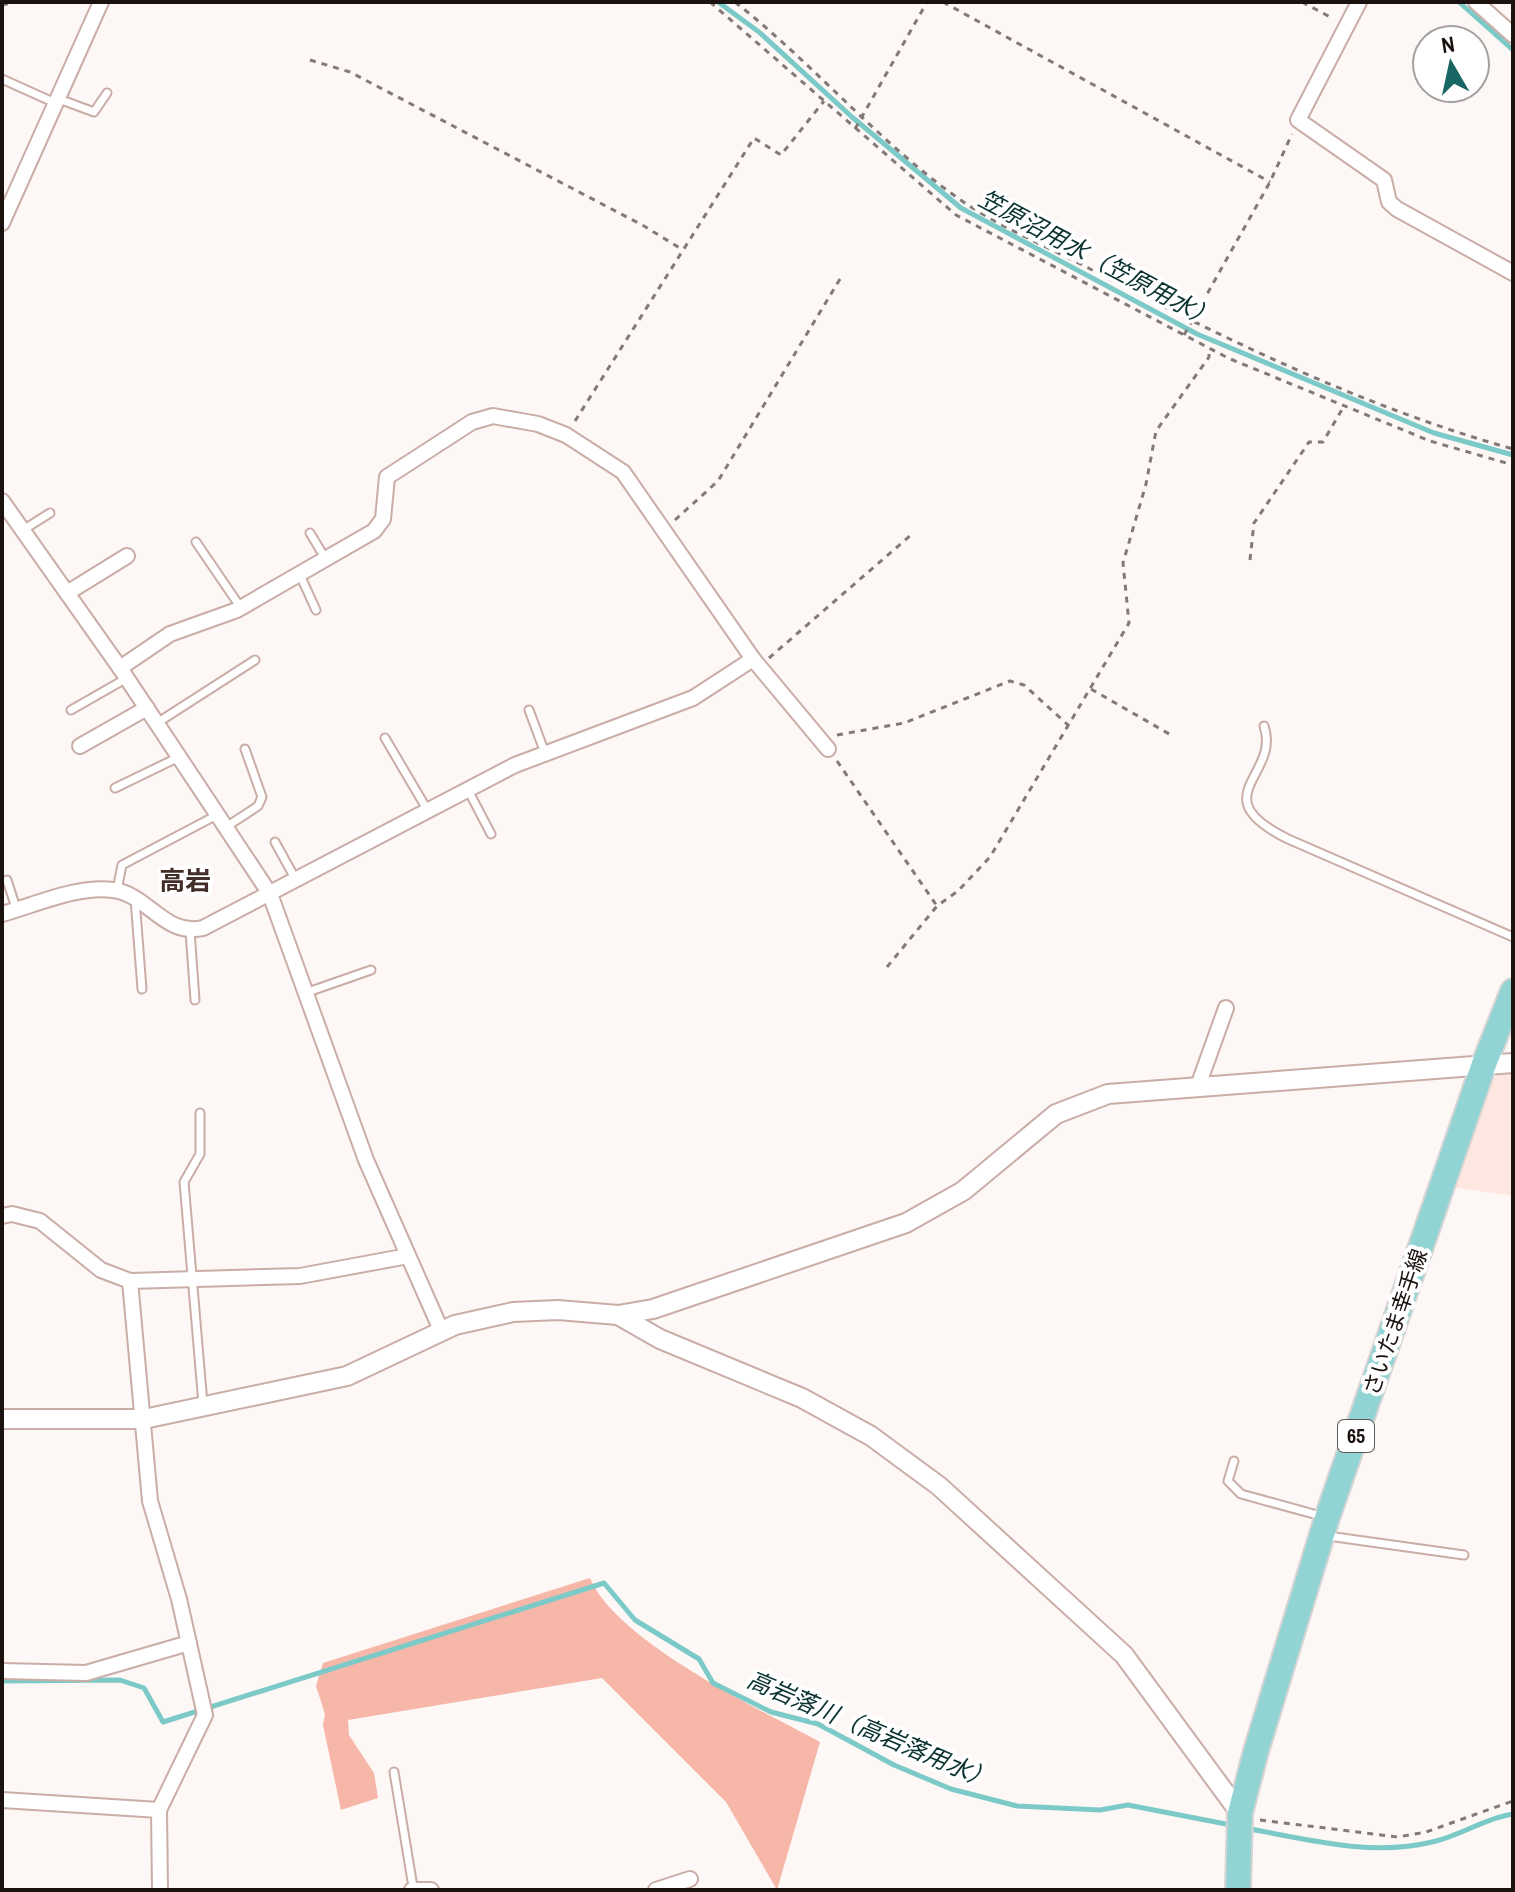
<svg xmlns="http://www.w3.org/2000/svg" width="1515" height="1892" font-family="'Archivo Narrow','Noto Sans JP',sans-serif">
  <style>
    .built { fill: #fee7e1 }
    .forest { fill: #f6b7a8 }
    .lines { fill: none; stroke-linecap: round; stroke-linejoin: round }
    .stream { stroke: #7ccac8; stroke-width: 5 }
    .service-casing { stroke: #c9ada6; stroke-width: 11 }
    .minor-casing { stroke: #c9ada6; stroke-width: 18 }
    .tertiary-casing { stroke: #c9ada6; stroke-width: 22 }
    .primary-casing { stroke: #d6d4d4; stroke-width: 28 }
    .path { stroke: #827978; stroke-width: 3; stroke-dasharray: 6 6; stroke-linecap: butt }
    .service { stroke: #fff; stroke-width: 7 }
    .minor { stroke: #fff; stroke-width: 14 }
    .tertiary { stroke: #fff; stroke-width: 18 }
    .primary { stroke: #92d4d3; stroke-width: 24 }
    .labels { text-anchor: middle; stroke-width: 8; stroke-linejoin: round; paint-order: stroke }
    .shield { fill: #fff; stroke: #5f5857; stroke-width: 2 }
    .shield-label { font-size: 20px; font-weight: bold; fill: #1b110f }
    .street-label { font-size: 22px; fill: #1b110f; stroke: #fff }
    .water-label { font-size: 24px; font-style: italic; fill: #0a3231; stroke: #fff }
    .quarter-label { font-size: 26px; font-weight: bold; fill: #432d28; stroke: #fff }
  </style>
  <rect width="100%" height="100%" fill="#fdf7f6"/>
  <path class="built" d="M1500 1073H1513V1196L1451 1187 1486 1086Z"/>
  <path class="forest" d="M590 1578C616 1641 759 1709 820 1742L777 1890 726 1802 602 1678 348 1720 349 1735 374 1773 378 1798 341 1810 323 1725 325 1714 316 1686 323 1663Z"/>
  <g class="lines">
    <g class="stream">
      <path d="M718 2 759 32 852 117 961 208 1197 334 1434 433 1513 455"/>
      <path d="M1459 2 1513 50"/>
      <path d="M2 1681 120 1680 144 1688 163 1722 604 1583 635 1620 699 1659 713 1683 771 1712 818 1724 894 1765 951 1789 1017 1806 1100 1810 1128 1805 1231 1825"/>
      <path d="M1245 1828C1306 1839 1371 1857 1432 1842 1460 1836 1485 1818 1513 1814"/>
    </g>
    <g class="service-casing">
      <g id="service">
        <path d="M2 79 53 102"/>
        <path d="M59 99 94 112 107 93"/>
        <path d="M23 530 50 513"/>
        <path d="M310 533 325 558"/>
        <path d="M196 542 241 608"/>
        <path d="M300 575 316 610"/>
        <path d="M71 710 127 678"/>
        <path d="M529 710 545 753"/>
        <path d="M157 723 255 660"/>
        <path d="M1264 726C1281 776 1201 796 1288 839L1513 937"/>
        <path d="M385 738 428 811"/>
        <path d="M115 788 179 757"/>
        <path d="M468 790 491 834"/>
        <path d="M226 827 258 806 262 797 245 749"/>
        <path d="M275 842 296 880"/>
        <path d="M7 880 16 908"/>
        <path d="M117 890 122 865 217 815"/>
        <path d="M135 899 142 989"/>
        <path d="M190 931 195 1000"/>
        <path d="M308 992 371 970"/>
        <path d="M200 1113V1154L184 1182 203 1404"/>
        <path d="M1234 1461 1228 1481 1241 1494 1321 1516"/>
        <path d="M1328 1536 1464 1555"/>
        <path d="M394 1772 413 1887"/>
      </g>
    </g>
    <g class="minor-casing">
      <g id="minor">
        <path d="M1359 2 1298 120 1384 180 1389 202 1397 209 1513 273"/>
        <path d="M1476 2 1513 35"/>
        <path d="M2 223 101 2"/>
        <path d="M2 501 120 668 270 894 366 1160 441 1330"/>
        <path d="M67 593 127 556"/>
        <path d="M120 668 170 634 237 610 374 531 383 519 387 477 472 422 493 416 538 424 566 435 623 472 753 659 828 749"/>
        <path d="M80 746 147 708"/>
        <path d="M2 914C35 905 78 885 113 890 148 894 164 937 203 928L515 765 693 698 753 659"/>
        <path d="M1198 1086 1226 1008"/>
        <path d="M2 1216 12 1214 40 1221 101 1270 130 1281 300 1276 408 1256"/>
        <path d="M130 1281 150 1501 179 1599 205 1715 159 1810 160 1890"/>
        <path d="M2 1671 86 1673 189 1643"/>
        <path d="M2 1800 159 1810"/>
        <path d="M412 1890H431"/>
        <path d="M656 1890 690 1879"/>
      </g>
    </g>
    <g class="tertiary-casing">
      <g id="tertiary">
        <path d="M618 1315 660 1339 802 1398 871 1436 939 1486 1124 1655 1240 1813"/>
        <path d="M2 1419H144L347 1376 455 1325 513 1312 558 1310 618 1315 653 1309 906 1223 963 1191 1056 1114 1108 1094 1513 1063"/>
      </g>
    </g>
    <g class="primary-casing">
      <path id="primary" d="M1238 1890 1240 1813 1256 1751 1327 1518 1484 1064 1513 991"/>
    </g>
    <g class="path">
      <path d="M710 2 956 215 1228 358 1430 441 1513 465"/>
      <path d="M735 2C814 64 880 144 962 201 1003 229 1053 249 1096 272 1231 342 1367 408 1513 449"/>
      <path d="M943 2 1270 182"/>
      <path d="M1302 2 1332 18"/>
      <path d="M2 5 17 2"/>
      <path d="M310 60 350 72 644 226 683 250"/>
      <path d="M855 129 927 2"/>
      <path d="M1184 335 1270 182 1292 134"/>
      <path d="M575 421 754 138 781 155 824 101"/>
      <path d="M675 520 718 481 843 274"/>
      <path d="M1250 560 1254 523 1309 442H1323L1344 406"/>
      <path d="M769 658 911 535"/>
      <path d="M1091 689 1171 735"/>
      <path d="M837 735 904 723 1010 681 1024 685 1068 725"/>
      <path d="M837 761 937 906"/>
      <path d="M887 967 937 906 958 891 990 857 1129 623 1123 563 1146 484 1156 431 1209 357V348"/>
      <path d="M1260 1820 1398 1837 1426 1832 1513 1801"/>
    </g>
    <use href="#service" class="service"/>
    <use href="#minor" class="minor"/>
    <use href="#tertiary" class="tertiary"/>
    <use href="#primary" class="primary"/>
  </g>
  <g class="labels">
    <rect class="shield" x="1338" y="1420" width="36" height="32" rx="6"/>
    <g class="shield-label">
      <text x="1356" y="1443">65</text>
    </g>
    <g class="street-label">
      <text transform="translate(1395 1322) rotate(-71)" y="8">さいたま幸手線</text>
    </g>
    <g class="water-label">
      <text transform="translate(1097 259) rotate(28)" y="8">笠原沼用水（笠原用水）</text>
      <text transform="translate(870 1730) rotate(23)" y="8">高岩落川（高岩落用水）</text>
    </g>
    <g class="quarter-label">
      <text x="185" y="890">高岩</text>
    </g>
  </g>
  <rect width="1515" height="1892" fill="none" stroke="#1b110f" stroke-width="8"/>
  <g transform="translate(1451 64) rotate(351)"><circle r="38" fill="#ffffff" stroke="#a4a09f" stroke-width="2"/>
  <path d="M0-6L14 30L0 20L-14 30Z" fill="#196765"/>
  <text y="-12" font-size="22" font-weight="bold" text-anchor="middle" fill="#1b110f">N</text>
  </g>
</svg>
